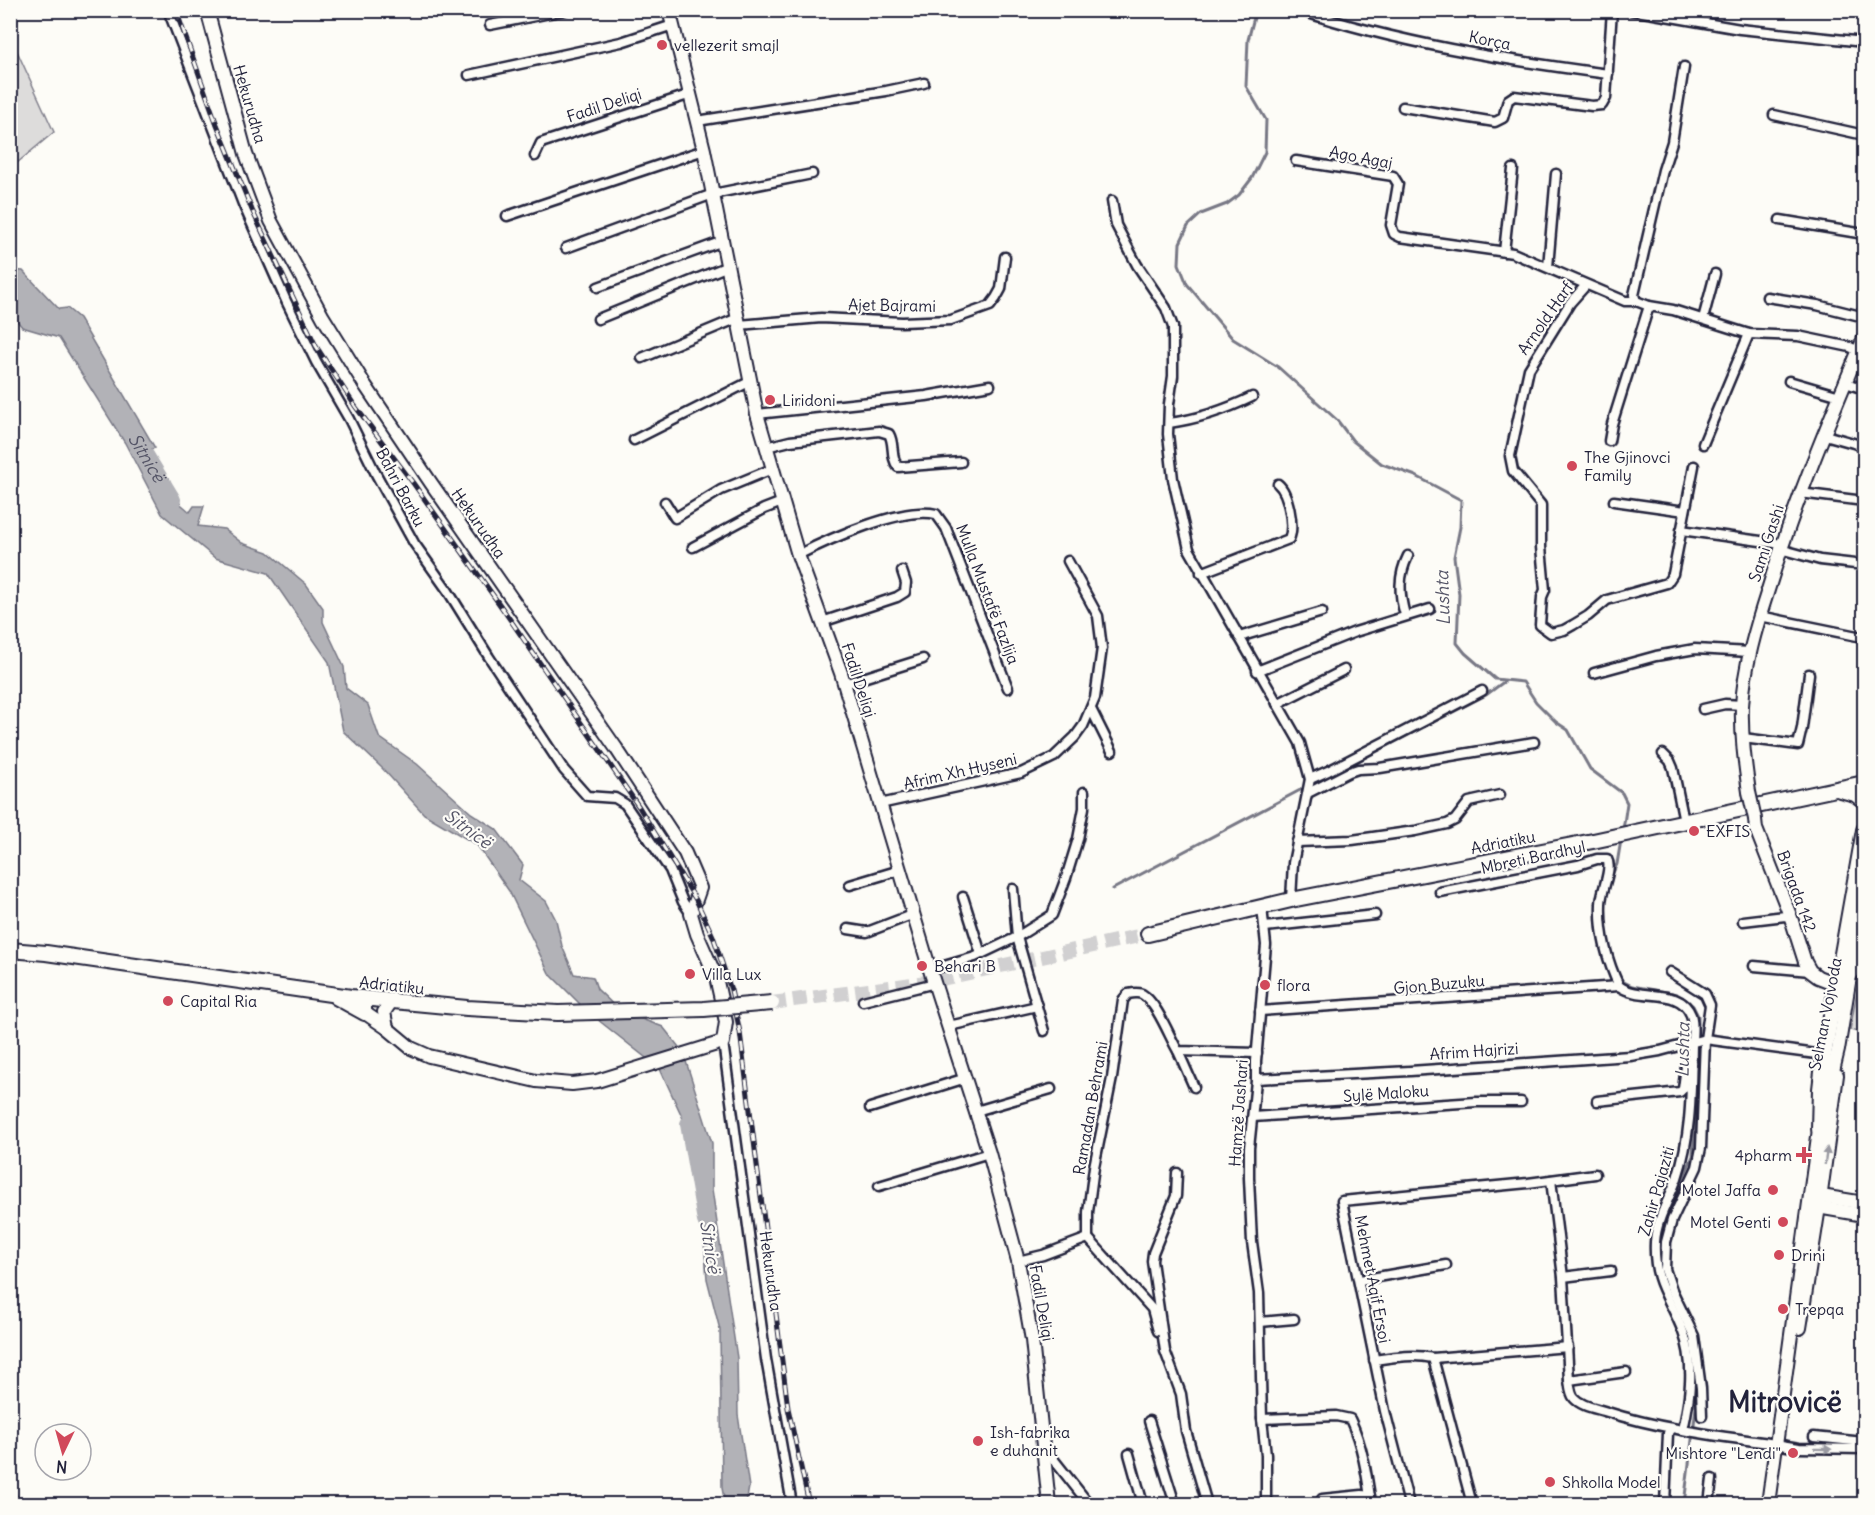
<svg xmlns="http://www.w3.org/2000/svg" width="1875" height="1515" font-family="Delius,sans-serif">
  <style>
    .green { fill: #dddcdb; stroke: #807f8b; stroke-width: 1.5 }
    .water { fill: #b2b2b7; stroke: #787885; stroke-width: 1.5 }
    .lines { fill: none; stroke-linecap: round; stroke-linejoin: round }
    .stream { stroke: #787885; stroke-width: 3 }
    .river { stroke: #b2b2b7; stroke-width: 18 }
    .primary-tunnel { stroke: #d1d0d1; stroke-width: 14; stroke-dasharray: 14 7; stroke-linecap: butt }
    .street-casing { stroke: #22223b; stroke-width: 13 }
    .secondary-casing { stroke: #22223b; stroke-width: 16 }
    .primary-casing { stroke: #22223b; stroke-width: 18 }
    .street { stroke: #fdfcf7; stroke-width: 8 }
    .secondary { stroke: #fdfcf7; stroke-width: 12 }
    .primary { stroke: #fdfcf7; stroke-width: 14 }
    .rail-casing { stroke: #22223b; stroke-width: 5 }
    .rail { stroke: #fdfcf7; stroke-width: 3; stroke-dasharray: 9; stroke-linecap: butt }
    .secondary-bridge-casing { stroke: #22223b; stroke-width: 16; stroke-linecap: butt }
    .primary-bridge-casing { stroke: #22223b; stroke-width: 18; stroke-linecap: butt }
    .secondary-bridge { stroke: #fdfcf7; stroke-width: 12 }
    .primary-bridge { stroke: #fdfcf7; stroke-width: 14 }
    .oneway { fill: #9a9aa2 }
    .poi-dot { fill: #d1495b; stroke: #fdfcf7; stroke-width: 2 }
    .labels { text-anchor: middle; stroke-width: 4.5; stroke-linejoin: round; paint-order: stroke }
    .street-label { font-size: 16px; fill: #22223b; stroke: #fdfcf7 }
    .poi-label { font-size: 16px; fill: #22223b; stroke: #fdfcf7; text-anchor: start }
    .water-label { font-size: 18px; font-style: italic; fill: #545466; stroke: #fdfcf7 }
    .town-label { font-size: 28px; font-weight: bold; fill: #22223b; stroke: #fdfcf7 }
  </style>
  <rect width="100%" height="100%" fill="#fdfcf7"/>
  <filter id="ink" filterUnits="userSpaceOnUse"><feTurbulence type="fractalNoise" baseFrequency=".0167" numOctaves="2"/><feDisplacementMap in="SourceGraphic" scale="12" xChannelSelector="R" yChannelSelector="G"/><feConvolveMatrix kernelMatrix="1 2 1 2 8 2 1 2 1" color-interpolation-filters="sRGB"/></filter>
  <g filter="url(#ink)">
    <g class="green">
      <path d="M11 38 54 132 11 168H10Z"/>
      <path d="M1864 962V1029L1861 1033 1850 1030 1862 965Z"/>
    </g>
    <path class="water" d="M10 270 23 271 59 309 67 308 79 318 155 448 145 451 143 464 157 481 169 478 175 499 190 512 194 506H204L198 526 224 529 242 543 268 552 306 584 323 608V622L344 667 346 688 368 705 379 737 417 764 471 813 496 829 523 865 519 880 546 901 556 920 562 946 574 974 593 977 597 989 620 1011 663 1027 683 1052 712 1143V1189L737 1358 738 1415 749 1487 746 1504H725L722 1488 720 1330 707 1279 698 1164 686 1125 660 1069 588 1012 549 973 509 891 477 845 424 814 382 768 343 731 329 662 268 573 215 558 162 514 125 443 59 338 22 327 11 313Z"/>
    <g class="lines">
      <g class="stream">
        <path d="M1256 10 1248 40 1246 86 1266 120 1265 152 1252 178 1239 195 1227 204 1201 214 1188 226 1180 243 1179 264 1187 284 1233 339 1278 367 1337 420 1353 441 1382 464 1416 476 1461 500 1460 527 1454 557 1459 594 1457 643 1465 653 1495 679 1523 682 1536 702 1556 722 1568 730 1590 769 1622 793 1627 803 1623 830"/>
        <path d="M1314 784 1486 695 1505 681"/>
        <path d="M1610 879 1617 864 1621 840"/>
        <path d="M1113 889 1304 788"/>
        <path d="M1618 976 1624 982 1632 986 1672 993 1685 999 1693 1006 1698 1016V1067L1693 1156 1669 1210 1661 1249V1268"/>
        <path d="M1684 1504 1696 1408 1694 1374"/>
      </g>
      <g class="river">
        <path id="s1" d="M132 434 172 500"/>
        <path d="M689 1124 706 1221"/>
      </g>
      <path class="primary-tunnel" d="M772 1003 927 982 1148 934"/>
      <g class="street-casing">
        <g id="street">
          <path d="M168 10 243 204 287 303 316 362 349 419 376 474 414 543 448 591 489 657 564 770 587 796 615 798 625 804 670 870 683 902 691 914"/>
          <path d="M1299 10C1398 43 1504 60 1608 74"/>
          <path d="M1631 10 1740 29 1864 42"/>
          <path d="M490 25 565 10"/>
          <path d="M469 75 621 42 673 25"/>
          <path d="M1403 107 1495 122 1503 118 1508 100 1514 96 1592 106 1602 105 1606 98 1612 10"/>
          <path d="M1774 115 1864 135"/>
          <path d="M697 121 886 91 924 83"/>
          <path d="M535 156 541 143 691 94"/>
          <path d="M1296 161 1393 176 1398 184 1391 225 1394 234 1400 237 1513 253 1625 301H1636L1649 306 1673 310 1749 334 1798 336 1850 347 1859 351"/>
          <path d="M1112 201 1116 225 1137 265 1166 308 1173 327V376L1169 404 1168 434 1173 479 1189 549 1300 743 1310 779 1293 863 1291 900"/>
          <path d="M507 216 704 150"/>
          <path d="M1780 220 1864 234"/>
          <path d="M566 248 713 194 812 174"/>
          <path d="M1504 252 1513 169"/>
          <path d="M1548 267 1556 174"/>
          <path d="M1586 285 1570 303 1529 369 1510 456 1513 471 1541 505V547L1545 590 1542 597 1540 625 1551 633 1564 630 1573 625 1588 616 1607 600 1667 583 1673 574 1694 466"/>
          <path d="M598 287 723 241"/>
          <path d="M1767 297 1817 305 1864 317"/>
          <path d="M1636 301 1634 295 1663 170 1672 142 1684 67"/>
          <path d="M598 319 728 266"/>
          <path d="M1703 319 1715 274"/>
          <path d="M739 325 821 318 902 322 951 320 990 306 996 298 1001 289 1005 257"/>
          <path d="M642 358 738 318"/>
          <path d="M1789 381 1840 396"/>
          <path d="M1846 383 1864 389"/>
          <path d="M757 414 926 396 990 385"/>
          <path d="M1169 423C1199 419 1225 410 1252 397"/>
          <path d="M1825 435 1864 446"/>
          <path d="M634 440 751 381"/>
          <path d="M1609 441 1612 424 1649 306"/>
          <path d="M1703 444 1749 334"/>
          <path d="M766 447 790 441 879 431 889 434C895 444 890 457 898 467L961 462"/>
          <path d="M1800 493 1864 501"/>
          <path d="M1614 501 1685 511"/>
          <path d="M665 502 675 518 721 490 772 469"/>
          <path d="M1681 530 1782 544"/>
          <path d="M693 547 764 509 782 502"/>
          <path d="M1780 549 1820 560 1864 565"/>
          <path d="M798 555C829 539 903 506 936 514L946 528 1008 688"/>
          <path d="M1201 573 1289 539C1295 526 1288 492 1278 484"/>
          <path d="M1405 615C1399 594 1398 576 1408 556"/>
          <path d="M1760 616 1862 637"/>
          <path d="M822 622 897 597 905 592 906 583 902 571"/>
          <path d="M1239 637 1322 612"/>
          <path d="M1257 671 1355 632 1430 609"/>
          <path d="M1594 673 1656 656 1695 649 1750 652"/>
          <path d="M844 684 923 659"/>
          <path d="M1277 704 1344 670"/>
          <path d="M1091 709 1112 751"/>
          <path d="M1703 709 1725 704 1742 705"/>
          <path d="M1743 738 1798 745 1802 728 1809 674"/>
          <path d="M1663 754 1670 761 1673 768 1684 821"/>
          <path d="M1310 779 1328 771 1482 691"/>
          <path d="M1308 793 1349 772 1358 769 1380 768 1534 742"/>
          <path d="M880 804 1021 773 1054 757 1075 737 1083 726 1095 698 1102 648 1098 616 1068 561"/>
          <path d="M1297 842 1352 840 1415 831 1447 824 1455 820 1469 802 1500 795"/>
          <path d="M850 885 900 870"/>
          <path d="M1013 889 1017 937 1044 1031"/>
          <path d="M1440 892 1578 865 1597 859H1607C1613 869 1601 890 1601 904 1600 932 1607 961 1619 986 1641 1002 1680 986 1691 1015 1694 1023 1692 1034 1692 1043 1691 1088 1692 1134 1677 1178 1670 1198 1656 1220 1655 1242 1653 1284 1670 1297 1683 1332 1695 1363 1690 1399 1683 1430"/>
          <path d="M963 897 981 954"/>
          <path d="M1262 907 1266 945 1256 1061V1081L1249 1148V1178L1252 1242 1259 1293 1262 1419 1266 1455V1504"/>
          <path d="M1743 921 1785 916 1791 918"/>
          <path d="M1265 927 1375 915"/>
          <path d="M848 929 867 932 914 914"/>
          <path d="M1754 966 1810 971"/>
          <path d="M930 970 975 957 1017 937 1052 915 1066 878 1078 839 1084 808V792"/>
          <path d="M1670 972 1705 994 1710 1005 1705 1039 1701 1148 1697 1167 1672 1220 1666 1242 1665 1269 1672 1290 1694 1336 1701 1388 1702 1416"/>
          <path d="M863 1001 935 983"/>
          <path d="M1260 1011 1619 986"/>
          <path d="M949 1026 1037 1006"/>
          <path d="M723 1042 766 1359 792 1504"/>
          <path d="M1178 1051 1194 1087"/>
          <path d="M1256 1079 1410 1071 1630 1056 1660 1051 1705 1039 1824 1055"/>
          <path d="M1597 1101 1680 1092 1683 1089 1686 1066 1692 1062"/>
          <path d="M870 1108 966 1078"/>
          <path d="M976 1111 1051 1089"/>
          <path d="M1253 1117 1476 1102H1521"/>
          <path d="M1177 1173 1176 1196 1153 1253 1152 1261 1165 1351 1181 1394 1186 1431 1207 1504"/>
          <path d="M1551 1180 1563 1277 1569 1380C1570 1386 1570 1393 1574 1398 1581 1406 1594 1408 1604 1411 1660 1429 1718 1436 1776 1444"/>
          <path d="M879 1186 989 1153"/>
          <path d="M1088 1238 1152 1309 1158 1331"/>
          <path d="M1018 1261 1043 1255 1088 1238V1212L1094 1167 1112 1078 1123 1000 1128 994C1133 993 1137 992 1142 994 1157 1003 1169 1036 1178 1051L1257 1053"/>
          <path d="M1563 1277 1611 1271"/>
          <path d="M1360 1280 1446 1265"/>
          <path d="M1260 1322 1294 1319"/>
          <path d="M1433 1358 1472 1504"/>
          <path d="M1374 1360C1395 1357 1413 1354 1433 1358L1568 1347"/>
          <path d="M1569 1380 1626 1372"/>
          <path d="M1262 1419 1336 1416 1350 1419C1363 1446 1367 1476 1371 1504"/>
          <path d="M1149 1421 1175 1504"/>
          <path d="M1814 1437 1864 1442"/>
          <path d="M1781 1445 1799 1448 1864 1449"/>
          <path d="M1043 1446 1089 1504"/>
          <path d="M1129 1454 1143 1504"/>
          <path d="M1322 1499 1362 1495 1370 1496"/>
          <path d="M1409 1504 1385 1411 1342 1201 1528 1183 1595 1174"/>
          <path d="M1665 1504 1668 1433 1671 1428"/>
          <path d="M1709 1504 1712 1479"/>
        </g>
      </g>
      <g class="secondary-casing">
        <g id="secondary">
          <path d="M207 10 246 154 271 221 323 317 365 385 431 483 616 748 685 853 700 888 691 914 697 934 716 977 726 1022 723 1042 597 1081 572 1084 536 1081 429 1056 411 1048 387 1028 365 1013V1006"/>
          <path d="M669 10 704 150 757 414 798 555 841 673 930 970 989 1153 1018 1261 1032 1340 1049 1504"/>
          <path d="M1749 792C1745 764 1741 735 1742 706 1744 667 1756 627 1768 590 1794 504 1829 421 1864 338"/>
          <path d="M1755 819 1756 829 1791 918 1805 962 1810 971 1818 977 1836 984"/>
          <path d="M1851 975 1864 957"/>
          <path d="M387 1028 384 1012 391 1002"/>
          <path d="M1815 1195 1864 1203"/>
          <path d="M1812 1206 1864 1215"/>
          <path d="M1800 1328 1819 1207 1837 1075"/>
          <path d="M1768 1504 1819 1129 1838 1050 1856 940 1864 905"/>
        </g>
      </g>
      <g class="primary-casing">
        <g id="primary">
          <path d="M1840 790 1855 794 1864 801"/>
          <path d="M1148 934 1291 900 1593 841 1864 783"/>
          <path d="M10 950 46 953 351 997 467 1008 558 1013"/>
          <path d="M336 997 365 1013"/>
          <path d="M1819 1129 1820 1089 1824 1055 1864 830"/>
        </g>
      </g>
      <use href="#street" class="street"/>
      <use href="#secondary" class="secondary"/>
      <use href="#primary" class="primary"/>
      <g class="rail-casing">
        <g id="rail">
          <path d="M176 10 216 122 252 210 316 346 355 406 413 483 500 605 639 807 696 900 713 936 731 990 740 1032 788 1408 809 1504"/>
          <path d="M10 1485 18 1504"/>
        </g>
      </g>
      <use href="#rail" class="rail"/>
      <g class="secondary-bridge-casing">
        <path id="secondary-bridge" d="M1749 792 1755 819"/>
      </g>
      <g class="primary-bridge-casing">
        <path id="primary-bridge" d="M558 1013 704 1009 772 1003"/>
      </g>
      <use href="#secondary-bridge" class="secondary-bridge"/>
      <use href="#primary-bridge" class="primary-bridge"/>
    </g>
    <defs><path id="oneway-solid" d="M-6-.8H1V-3.2L6.5 0L1 3.2V.8H-6Z" transform="scale(1.5)"/></defs>
    <g class="oneway">
      <use href="#oneway-solid" transform="translate(1826 1156) rotate(-82)"/>
      <use href="#oneway-solid" transform="translate(1823 1449) rotate(1)"/>
    </g>
  </g>
  <g class="poi-dot">
    <circle cx="662" cy="45" r="6"/>
    <circle cx="770" cy="400" r="6"/>
    <circle cx="1572" cy="466" r="6"/>
    <circle cx="1694" cy="831" r="6"/>
    <circle cx="922" cy="966" r="6"/>
    <circle cx="690" cy="974" r="6"/>
    <circle cx="1265" cy="985" r="6"/>
    <circle cx="168" cy="1001" r="6"/>
    <path d="M1801 1146h6v6h6v6h-6v6h-6v-6h-6v-6h6z"/>
    <circle cx="1773" cy="1190" r="6"/>
    <circle cx="1783" cy="1222" r="6"/>
    <circle cx="1779" cy="1255" r="6"/>
    <circle cx="1783" cy="1309" r="6"/>
    <circle cx="978" cy="1441" r="6"/>
    <circle cx="1793" cy="1453" r="6"/>
    <circle cx="1550" cy="1482" r="6"/>
  </g>
  <g class="labels">
    <g class="street-label">
      <text transform="translate(1490 40) rotate(11)" y="6">Korça</text>
      <text transform="translate(250 104) rotate(74)" y="6">Hekurudha</text>
      <text transform="translate(604 105) rotate(-18)" y="6">Fadil Deliqi</text>
      <text transform="translate(1361 157) rotate(11)" y="6">Ago Agaj</text>
      <text transform="translate(892 305) rotate(1)" y="6">Ajet Bajrami</text>
      <text transform="translate(1545 318) rotate(-55)" y="6">Arnold Harf</text>
      <text transform="translate(401 487) rotate(62)" y="6">Bahri Barku</text>
      <text transform="translate(479 523) rotate(55)" y="6">Hekurudha</text>
      <text transform="translate(1766 543) rotate(-72)" y="6">Sami Gashi</text>
      <text transform="translate(988 594) rotate(69)" y="6">Mulla Mustafë Fazlija</text>
      <text transform="translate(859 680) rotate(72)" y="6">Fadil Deliqi</text>
      <text transform="translate(960 771) rotate(-13)" y="6">Afrim Xh Hyseni</text>
      <text transform="translate(1503 842) rotate(-11)" y="6">Adriatiku</text>
      <text transform="translate(1533 857) rotate(-12)" y="6">Mbreti Bardhyl</text>
      <text transform="translate(1797 891) rotate(70)" y="6">Brigada 142</text>
      <text transform="translate(1439 984) rotate(-5)" y="6">Gjon Buzuku</text>
      <text transform="translate(392 985) rotate(6)" y="6">Adriatiku</text>
      <text transform="translate(1825 1014) rotate(-79)" y="6">Selman Vojvoda</text>
      <text transform="translate(1474 1051) rotate(-4)" y="6">Afrim Hajrizi</text>
      <text transform="translate(1386 1093) rotate(-4)" y="6">Sylë Maloku</text>
      <text transform="translate(1090 1108) rotate(-80)" y="6">Ramadan Behrami</text>
      <text transform="translate(1238 1113) rotate(-86)" y="6">Hamzë Jashari</text>
      <text transform="translate(1656 1191) rotate(-74)" y="6">Zahir Pajaziti</text>
      <text transform="translate(771 1271) rotate(82)" y="6">Hekurudha</text>
      <text transform="translate(1373 1279) rotate(79)" y="6">Mehmet Aqif Ersoi</text>
      <text transform="translate(1042 1303) rotate(80)" y="6">Fadil Deliqi</text>
    </g>
    <g class="poi-label">
      <text x="674" y="51">vellezerit smajl</text>
      <text x="782" y="406">Liridoni</text>
      <text x="1584" y="463">The Gjinovci<tspan x="1584" dy="18">Family</tspan></text>
      <text x="1706" y="837">EXFIS</text>
      <text x="934" y="972">Behari B</text>
      <text x="702" y="980">Villa Lux</text>
      <text x="1277" y="991">flora</text>
      <text x="180" y="1007">Capital Ria</text>
      <text x="1792" y="1161" text-anchor="end">4pharm</text>
      <text x="1761" y="1196" text-anchor="end">Motel Jaffa</text>
      <text x="1771" y="1228" text-anchor="end">Motel Genti</text>
      <text x="1791" y="1261">Drini</text>
      <text x="1795" y="1315">Trepqa</text>
      <text x="990" y="1438">Ish-fabrika<tspan x="990" dy="18">e duhanit</tspan></text>
      <text x="1781" y="1459" text-anchor="end">Mishtore "Lendi"</text>
      <text x="1562" y="1488">Shkolla Model</text>
    </g>
    <g class="water-label">
      <text dy="6" stroke="none"><textPath href="#s1" startOffset="28">Sitnicë</textPath></text>
      <text transform="translate(1443 598) rotate(-92)" y="6">Lushta</text>
      <text transform="translate(468 829) rotate(36)" y="6">Sitnicë</text>
      <text transform="translate(1683 1050) rotate(-89)" y="6">Lushta</text>
      <text transform="translate(710 1247) rotate(81)" y="6">Sitnicë</text>
    </g>
    <g class="town-label">
      <text x="1785" y="1412">Mitrovicë</text>
    </g>
  </g>
  <rect width="1875" height="1515" fill="none" stroke="#fdfcf7" stroke-width="36"/>
  <rect x="18" y="18" width="1839" height="1479" fill="none" stroke="#22223b" stroke-width="2" filter="url(#ink)"/>
  <g transform="translate(63 1452) rotate(185)"><circle r="28" fill="#fdfcf7" stroke="#a5a5ac" stroke-width="1.5"/>
  <path d="M0-4.5L10 22L0 15L-10 22Z" fill="#d1495b"/>
  <text y="-9" font-size="16" font-weight="bold" text-anchor="middle" fill="#22223b">N</text>
  </g>
</svg>
